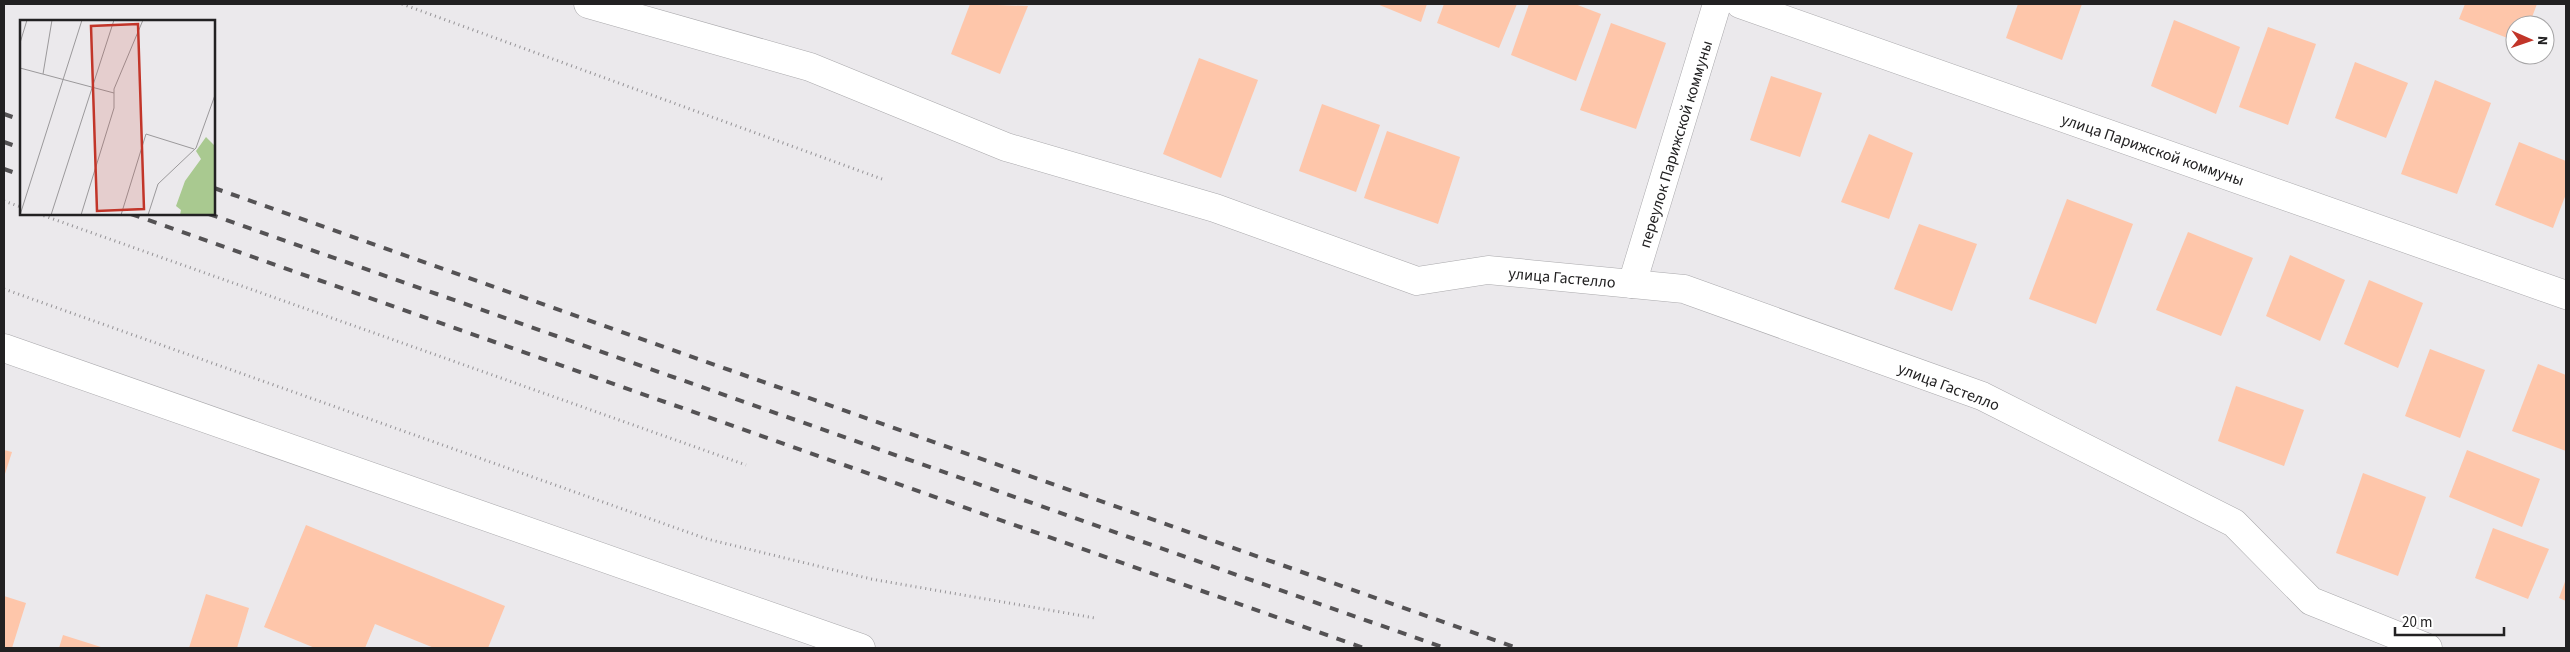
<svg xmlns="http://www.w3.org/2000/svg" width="2570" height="652" font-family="'Source Sans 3',sans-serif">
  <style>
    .building { fill: #fec6aa }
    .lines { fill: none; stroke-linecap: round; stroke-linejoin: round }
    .minor-casing { stroke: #aaa9ac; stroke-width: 29 }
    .path { stroke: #959396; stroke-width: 3; stroke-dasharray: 1 4; stroke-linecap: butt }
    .minor { stroke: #fff; stroke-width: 28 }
    .rail { stroke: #545254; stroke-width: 4; stroke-dasharray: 9 9; stroke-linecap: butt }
    .labels { text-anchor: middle; stroke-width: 4.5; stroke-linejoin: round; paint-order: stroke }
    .street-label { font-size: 16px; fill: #222122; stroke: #fff }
    .inset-road { fill: none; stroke: #9b999b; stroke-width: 1 }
    .view { fill: #c23529; fill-opacity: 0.15; stroke: #c23529; stroke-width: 2.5 }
    .inset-edge { fill: none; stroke: #222122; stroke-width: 2.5 }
  </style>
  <rect width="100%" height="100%" fill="#ebe9ec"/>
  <g class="building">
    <path d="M970 4 1028 6 1000 74 951 54Z"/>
    <path d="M1377 4H1427L1421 22Z"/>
    <path d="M1444 4H1517L1499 48 1437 23Z"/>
    <path d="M1529 4H1575L1601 14 1576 81 1511 55Z"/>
    <path d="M2018 4H2082L2062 60 2006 38Z"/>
    <path d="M2465 4H2537L2529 25H2515V41L2459 19Z"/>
    <path d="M2174 20 2240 47 2216 114 2151 86Z"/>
    <path d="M1611 23 1666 43 1636 129 1580 110Z"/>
    <path d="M2268 27 2316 44 2288 125 2239 107Z"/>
    <path d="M1199 58 1258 80 1221 178 1163 154Z"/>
    <path d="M2355 62 2408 83 2386 138 2335 118Z"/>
    <path d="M1771 76 1822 93 1800 157 1750 140Z"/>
    <path d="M2435 80 2491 103 2457 194 2401 174Z"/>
    <path d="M1322 104 1380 125 1356 192 1299 171Z"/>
    <path d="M1387 131 1460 157 1438 224 1364 198Z"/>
    <path d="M1869 134 1913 153 1889 219 1841 202Z"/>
    <path d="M2519 142 2566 161V194L2553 228 2495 205Z"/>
    <path d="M2067 199 2133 224 2096 324 2029 299Z"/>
    <path d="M1919 224 1977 244 1952 311 1894 289Z"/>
    <path d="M2188 232 2253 258 2221 336 2156 310Z"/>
    <path d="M2290 255 2345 280 2320 341 2266 316Z"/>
    <path d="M2369 280 2423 303 2398 368 2344 344Z"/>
    <path d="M2430 349 2485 370 2460 438 2405 416Z"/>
    <path d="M2538 364 2566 375V451L2512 431Z"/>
    <path d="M2236 386 2304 410 2284 466 2218 441Z"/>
    <path d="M4 450 12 452 4 477Z"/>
    <path d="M2467 450 2540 479 2522 527 2449 497Z"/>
    <path d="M2363 473 2426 497 2398 576 2336 553Z"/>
    <path d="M306 525 505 606 488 648H434L375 624 365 648H315L264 627Z"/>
    <path d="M2493 528 2549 549 2528 599 2475 578Z"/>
    <path d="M2566 579V601L2559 598Z"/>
    <path d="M206 594 249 608 237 648H189Z"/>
    <path d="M4 596 26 603 12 648H4Z"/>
    <path d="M63 635 104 648H59Z"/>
  </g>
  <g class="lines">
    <g class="minor-casing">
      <g id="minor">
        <path d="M588 4 810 67 1006 147 1215 208 1417 281 1488 270 1684 289 1982 396 2234 523 2311 601 2428 648"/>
        <path d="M1740 4 2566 295"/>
        <path d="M1632 284 1717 4"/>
        <path d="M4 348 861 648"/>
      </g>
    </g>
    <g class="path">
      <path d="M402 4 882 179"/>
      <path d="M4 201 21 207"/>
      <path d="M39 214 746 465"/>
      <path d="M4 289 707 539 871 579 1095 618"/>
    </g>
    <use href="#minor" class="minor"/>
    <g class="rail">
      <path d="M4 114 21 120"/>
      <path d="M4 142 21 148"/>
      <path d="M4 169 21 175"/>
      <path d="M214 188 1517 648"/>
      <path d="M131 214 1364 648"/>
      <path d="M209 214 1445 648"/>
    </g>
  </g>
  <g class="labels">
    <g class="street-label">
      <text transform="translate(1675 144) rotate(-73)" y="6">переулок Парижской коммуны</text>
      <text transform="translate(2153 149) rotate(19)" y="6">улица Парижской коммуны</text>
      <text transform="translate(1562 277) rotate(5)" y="6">улица Гастелло</text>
      <text transform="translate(1949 386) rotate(21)" y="6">улица Гастелло</text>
    </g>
  </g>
  <g transform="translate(20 20)">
    <rect width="195" height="195" fill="#ebe9ec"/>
    <path d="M186 117 195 126V195H160L161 190 156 186 165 161 181 139 176 131Z" fill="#a9c990"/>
    <path class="inset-road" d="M0 23 7 0M0 48 94 73M23 54 32 0M0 195 62 0M31 195 94 0M61 195 94 88V69L123 0M101 195 126 114 174 129M128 195 138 164 176 128 195 75"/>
    <path class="view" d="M118 4 124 189 77 191 71 6Z"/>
    <rect width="195" height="195" class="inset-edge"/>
  </g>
  <rect width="2570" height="652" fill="none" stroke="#222122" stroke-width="10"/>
  <g transform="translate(2530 40) rotate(92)"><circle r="24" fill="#ffffff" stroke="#a7a6a7"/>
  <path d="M0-4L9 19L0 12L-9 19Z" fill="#c23529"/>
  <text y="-8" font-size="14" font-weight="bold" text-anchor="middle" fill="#222122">N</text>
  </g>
  <path d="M2395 627v8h109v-8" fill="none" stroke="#222122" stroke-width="2.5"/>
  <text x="2402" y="627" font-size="15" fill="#222122" stroke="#ffffff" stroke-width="4" paint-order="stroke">20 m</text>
</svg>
